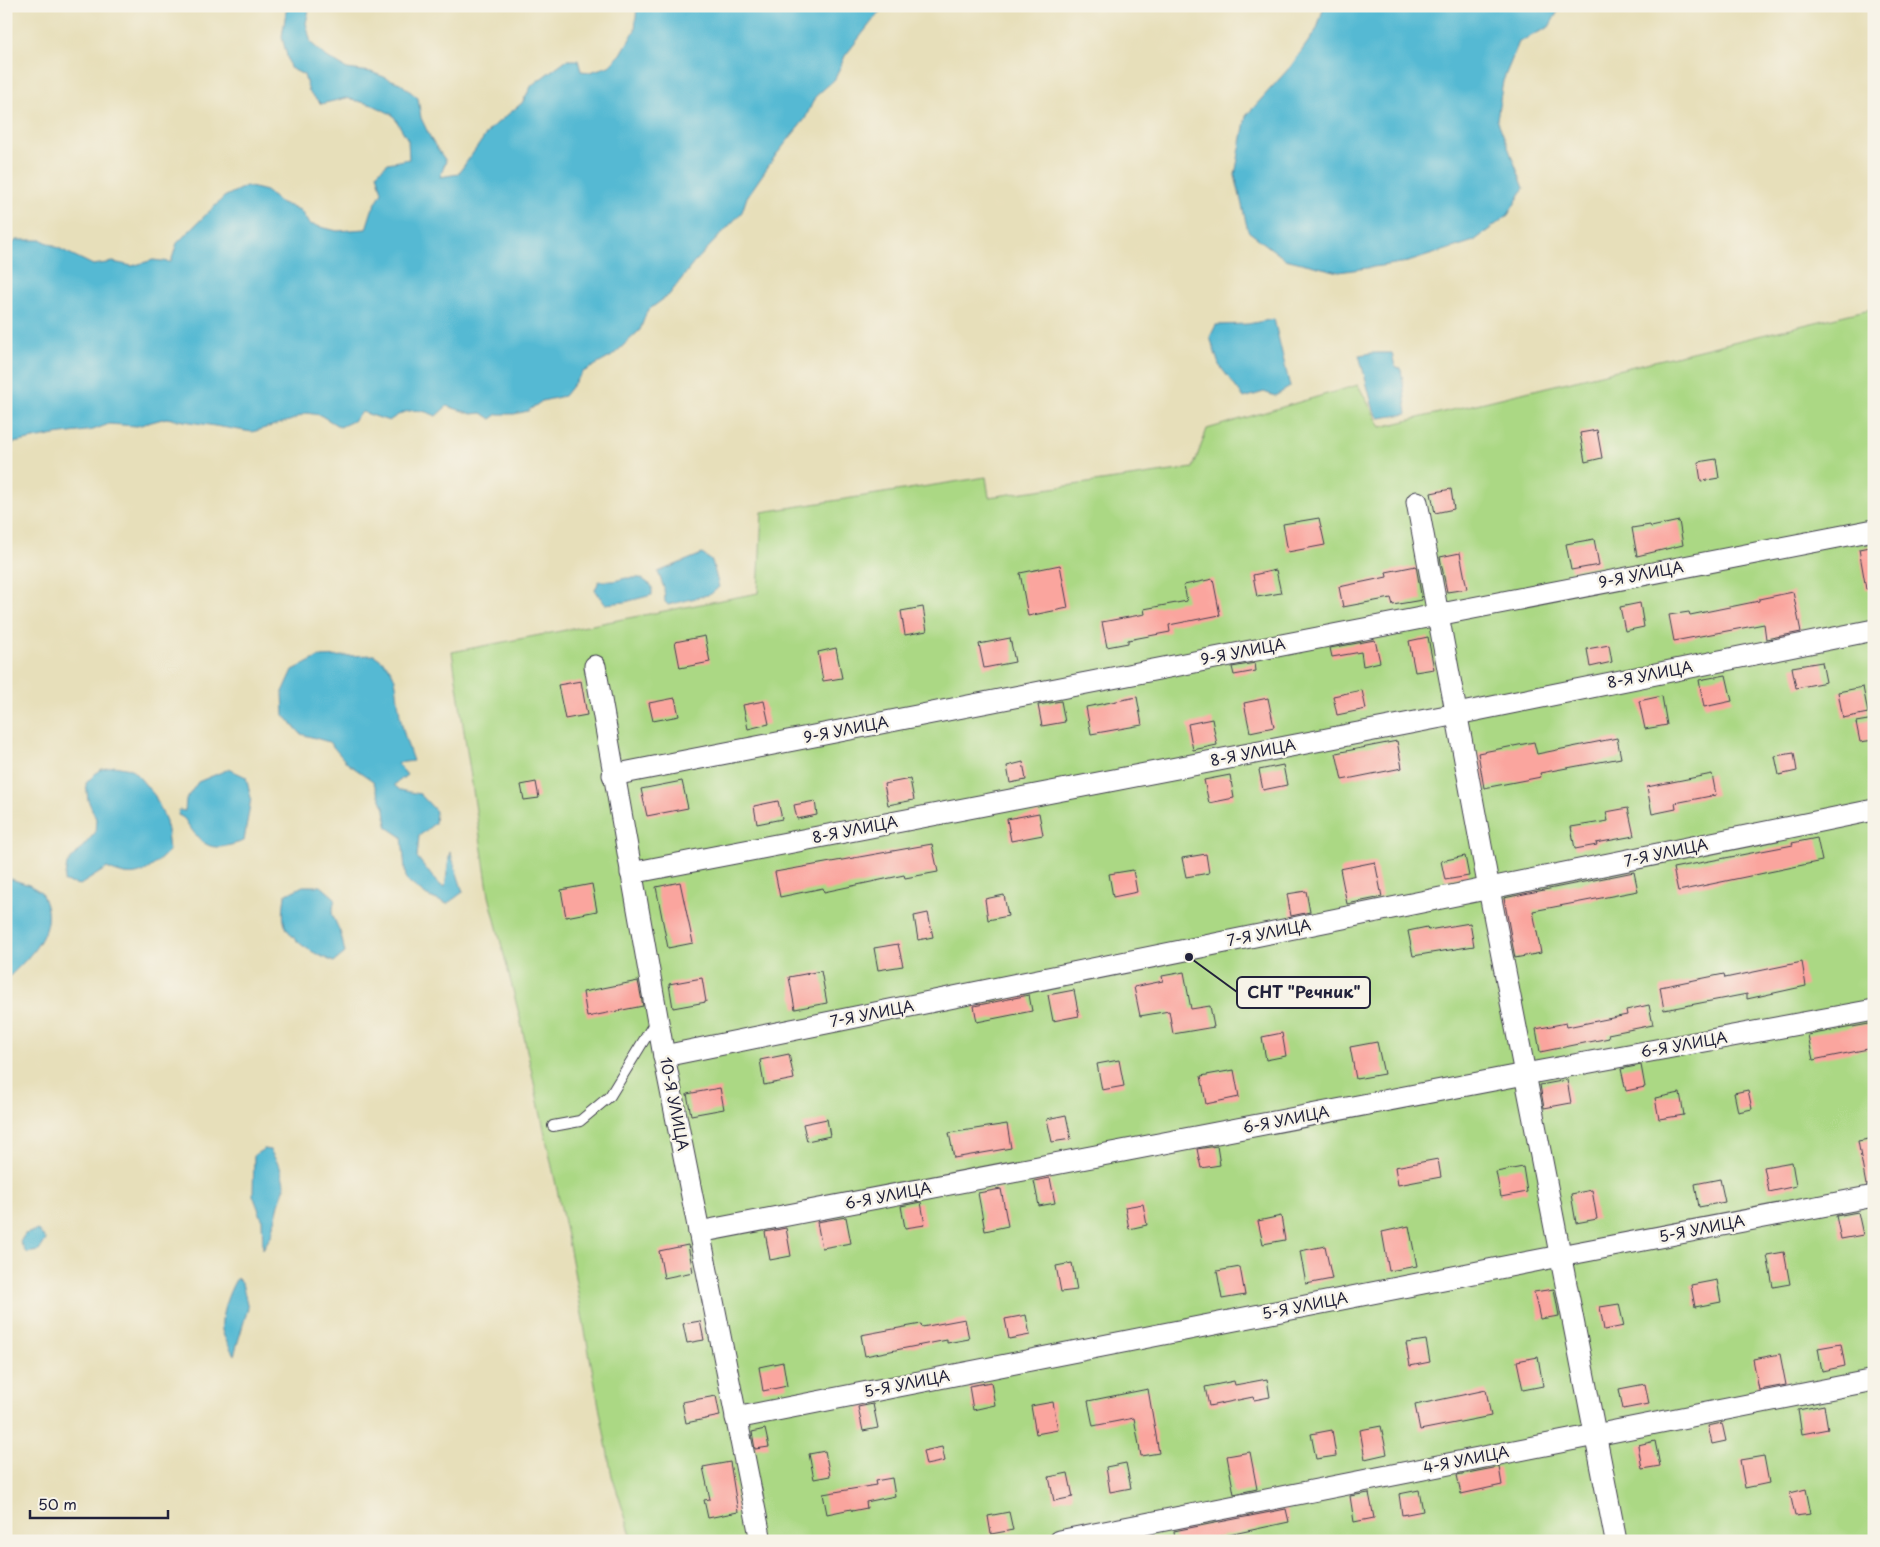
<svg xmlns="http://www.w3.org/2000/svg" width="1880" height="1547" font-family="'Playpen Sans',sans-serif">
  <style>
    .green { fill: #abd884; stroke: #667d60 }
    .water { fill: #54b9d3; stroke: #3b6e87 }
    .building { fill: #faa59e }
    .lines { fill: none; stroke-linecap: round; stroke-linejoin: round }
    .service-casing { stroke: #403e4e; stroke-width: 12 }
    .minor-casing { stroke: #403e4e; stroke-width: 23 }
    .service { stroke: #fff; stroke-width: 10 }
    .minor { stroke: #fff; stroke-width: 21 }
    .labels { text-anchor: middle; stroke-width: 5; stroke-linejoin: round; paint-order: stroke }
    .street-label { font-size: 15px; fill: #22223b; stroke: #f7f3e8 }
    .leader { fill: none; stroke: #22223b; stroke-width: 2 }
    .callout-dot { fill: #22223b; stroke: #f7f3e8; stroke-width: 2 }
    .callout { fill: #f7f3e8; stroke: #22223b; stroke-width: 2 }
    .callout-label { font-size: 16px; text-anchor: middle; font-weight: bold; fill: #22223b }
  </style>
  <rect width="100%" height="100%" fill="#f7f3e8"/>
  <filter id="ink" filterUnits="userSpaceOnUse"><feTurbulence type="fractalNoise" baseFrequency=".02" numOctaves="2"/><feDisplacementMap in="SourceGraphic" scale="10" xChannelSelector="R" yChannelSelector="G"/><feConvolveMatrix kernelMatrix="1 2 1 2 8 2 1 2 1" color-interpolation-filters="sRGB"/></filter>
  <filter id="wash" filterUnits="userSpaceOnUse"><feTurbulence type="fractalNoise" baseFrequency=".0096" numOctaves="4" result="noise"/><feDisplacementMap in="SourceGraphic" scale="20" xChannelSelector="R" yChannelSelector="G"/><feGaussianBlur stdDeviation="1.12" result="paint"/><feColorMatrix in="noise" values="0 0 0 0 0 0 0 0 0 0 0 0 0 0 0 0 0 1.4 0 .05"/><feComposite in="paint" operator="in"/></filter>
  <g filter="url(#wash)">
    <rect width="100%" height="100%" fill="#e7dfba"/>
    <path class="green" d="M1874 308V1541H633L612 1476 570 1250 520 1018 489 896 452 652 758 593 762 512 986 477 989 497 1193 468 1207 429 1358 385 1381 427Z"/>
    <g class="water">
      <path d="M287 6H310L306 23 311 43 327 57 347 69 371 72 400 83 418 98 421 118 432 141 446 161 440 177 458 174 490 129 522 103 532 85 566 60H578L581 71 590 72 609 66 621 54 635 30 637 6H884L845 56 835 79 815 97 805 119 776 155 747 197 742 212 693 264 669 295 647 311 640 330 612 356 583 372 564 396 542 401 528 411 514 414H498L491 419 482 413 472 414 447 406 436 416C418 407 405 409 389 421L362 412 353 421 340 427 320 415 306 413 292 420 252 432 166 418 137 426 109 424 93 430 55 435 13 443 6 448V252L16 240H42L93 265 113 262 132 266 153 260 171 262 177 243 224 197 246 186 266 191 279 202 300 210 309 224 337 231 366 229 372 210 382 192 377 173 388 163 409 159 408 140 393 115 373 105 346 98 321 104 309 92 304 75 290 68 282 37Z"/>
      <path d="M1324 6H1561L1549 27 1519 42 1503 81 1497 119 1524 188 1508 215 1474 241 1408 262 1339 272 1285 259 1248 231 1235 175 1246 116 1291 66 1317 29Z"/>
      <path d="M1274 319 1290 387 1275 396 1264 392 1244 398 1219 365 1210 337 1216 325 1248 324Z"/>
      <path d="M1372 353H1392L1395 367 1401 368 1407 414 1379 418 1374 411 1359 355Z"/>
      <path d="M702 554 712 561 719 587 711 594 668 605 665 602 664 588 658 572Z"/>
      <path d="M626 578H641L652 586V595L625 602 605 604 595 590 599 581H614Z"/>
      <path d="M374 655C399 671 395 682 399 708 401 726 407 744 413 761L397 763 407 775 394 785 400 790 420 794 436 811 435 823 419 836 417 857 438 884 445 887 450 851 463 892 447 904 427 896 406 880 402 837 387 827 385 809 373 781 347 763 329 742 301 734 284 715 283 692 293 670 319 657Z"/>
      <path d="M114 766 131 769 139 777 155 796 166 821 169 851C147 872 137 882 107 868L80 885 64 882 67 864 95 833 96 819 88 800 86 783 99 770Z"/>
      <path d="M229 769 246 777 251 798 244 841C216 850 207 852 189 826 185 820 185 818 178 815L179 810 185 811 186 799 198 782Z"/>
      <path d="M11 879 29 885 41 892C43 897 46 904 47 910 51 937 27 959 10 976L6 975V880Z"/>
      <path d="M303 886H321L335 898 332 914 341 934 345 953 334 962C318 955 297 946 287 929 281 920 284 905 285 895Z"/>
      <path d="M264 1149 270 1150 280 1167 285 1187 279 1204 272 1234 263 1249 262 1219 253 1195 254 1155Z"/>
      <path d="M38 1230 46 1240 39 1251 26 1253 20 1242 25 1234Z"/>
      <path d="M237 1278 242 1283 248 1308 234 1355C230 1348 226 1341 223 1334 218 1320 229 1290 237 1278Z"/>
    </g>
    <g id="blocks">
      <g class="building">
        <path d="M1597 430 1602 458 1585 462 1580 433Z"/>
        <path d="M1716 459 1719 478 1701 481 1698 462Z"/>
        <path d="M1451 489 1454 509 1435 513 1431 493Z"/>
        <path d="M1319 518 1325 545 1288 552 1283 524Z"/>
        <path d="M1679 521 1683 545 1637 556 1632 528 1650 525 1651 527Z"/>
        <path d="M1594 539 1599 565 1571 570 1566 544Z"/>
        <path d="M1874 546V589H1866L1859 549Z"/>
        <path d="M1460 553 1467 589 1447 592 1440 557Z"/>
        <path d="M1060 565 1068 608 1028 616 1020 573Z"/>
        <path d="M1416 566 1422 600 1393 605 1391 598 1343 607 1339 587 1387 577 1386 572Z"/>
        <path d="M1276 570 1281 593 1257 597 1253 575Z"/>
        <path d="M1213 579 1220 615 1169 625 1170 632 1128 640V643L1107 647 1102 622 1145 614 1144 609 1187 601 1184 585Z"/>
        <path d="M1793 592 1801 632 1766 639 1764 624 1674 641 1669 615 1689 612 1690 615 1759 601V599Z"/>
        <path d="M1640 603 1644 627 1625 631 1620 607Z"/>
        <path d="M923 607 927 631 905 635 901 611Z"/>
        <path d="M705 636 710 662 680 668 675 642Z"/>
        <path d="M1428 637 1434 669 1415 672 1409 641Z"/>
        <path d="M1010 638 1015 662 984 668 979 644Z"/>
        <path d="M1375 640 1380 662 1363 666 1361 652 1332 657 1330 648Z"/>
        <path d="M1609 645 1612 662 1590 667 1587 649Z"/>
        <path d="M836 648 842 678 823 681 818 652Z"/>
        <path d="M1822 662 1826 682 1796 688 1792 667Z"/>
        <path d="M1255 663 1256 671 1234 675 1232 667Z"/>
        <path d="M1726 675 1732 701 1704 707 1699 680Z"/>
        <path d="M581 681 587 715 565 719 558 685Z"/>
        <path d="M1863 687 1868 713 1843 718 1838 692Z"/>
        <path d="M1362 690 1366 709 1337 715 1333 696Z"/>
        <path d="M1662 696 1667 725 1645 729 1639 701Z"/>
        <path d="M1137 697 1142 725 1091 734 1086 707Z"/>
        <path d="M675 698 679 716 653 721 649 703Z"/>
        <path d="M1268 698 1274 727 1250 732 1244 703Z"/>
        <path d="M764 701 769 724 748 729 743 705Z"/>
        <path d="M1061 701 1065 722 1042 726 1038 705Z"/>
        <path d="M1212 719 1217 745 1193 750 1188 724Z"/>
        <path d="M1874 719V740L1860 742 1856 722Z"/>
        <path d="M1617 738 1621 758 1540 773 1541 777 1484 788 1478 753 1534 742 1537 754Z"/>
        <path d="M1397 741 1402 768 1342 780 1336 753Z"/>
        <path d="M1794 753 1797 771 1779 775 1775 756Z"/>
        <path d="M1023 762 1026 780 1010 783 1007 766Z"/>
        <path d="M1283 765 1287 785 1263 790 1259 770Z"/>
        <path d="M1712 774 1716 795 1675 803 1676 809 1652 814 1647 787Z"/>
        <path d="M1230 775 1234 798 1209 803 1204 780Z"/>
        <path d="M910 779 914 800 888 805 884 784Z"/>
        <path d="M682 781 688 808 647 816 641 789Z"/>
        <path d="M536 782 539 798 524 800 521 785Z"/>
        <path d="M778 801 782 819 757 824 754 806Z"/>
        <path d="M815 801 817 815 797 819 794 805Z"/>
        <path d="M1628 808 1634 836 1596 843 1597 845 1575 849 1571 827 1608 821 1606 812Z"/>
        <path d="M1039 813 1043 835 1011 841 1007 819Z"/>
        <path d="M1817 838 1822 861 1678 891 1673 868 1793 845 1792 843Z"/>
        <path d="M932 844 938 872 905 878 904 875 824 892 823 888 780 897 775 872Z"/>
        <path d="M1206 854 1209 873 1186 877 1182 858Z"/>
        <path d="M1465 856 1469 876 1445 880 1441 861Z"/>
        <path d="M1375 862 1382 897 1347 904 1340 869Z"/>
        <path d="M1133 870 1137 892 1113 897 1109 874Z"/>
        <path d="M1634 872 1638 891 1533 911 1541 953 1515 958 1504 898Z"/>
        <path d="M680 882 693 943 668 948 656 887Z"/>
        <path d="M592 884 597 911 566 917 561 890Z"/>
        <path d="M1306 891 1310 912 1291 916 1287 894Z"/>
        <path d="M1004 895 1008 916 988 920 985 899Z"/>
        <path d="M928 913 933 937 918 940 914 916Z"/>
        <path d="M1470 923 1474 946 1413 956 1408 931 1427 927 1428 930Z"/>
        <path d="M898 944 903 966 878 970 874 948Z"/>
        <path d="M1802 962 1806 986 1747 999V994L1664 1010 1660 987 1724 974 1725 978Z"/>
        <path d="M821 971 827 1003 795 1009 789 977Z"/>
        <path d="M1184 972 1191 1009 1210 1006 1214 1027 1173 1034 1169 1011 1140 1016 1134 987 1163 981 1162 976Z"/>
        <path d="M702 978 706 1002 673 1008 669 984Z"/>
        <path d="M638 981 643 1006 587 1017 583 992Z"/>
        <path d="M1074 990 1079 1016 1053 1021 1048 995Z"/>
        <path d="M1029 995 1032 1011 977 1022 974 1006Z"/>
        <path d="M1649 1005 1653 1025 1608 1034 1609 1038 1540 1052 1536 1029 1566 1023 1567 1027 1627 1015 1626 1010Z"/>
        <path d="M1869 1024 1873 1048 1813 1060 1808 1035Z"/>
        <path d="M1282 1033 1286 1056 1266 1060 1262 1037Z"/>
        <path d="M1377 1042 1384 1074 1356 1079 1350 1047Z"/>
        <path d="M789 1054 794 1079 764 1085 760 1060Z"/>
        <path d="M1119 1060 1124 1086 1102 1090 1097 1064Z"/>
        <path d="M1641 1065 1645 1087 1626 1091 1621 1069Z"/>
        <path d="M1234 1070 1239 1097 1206 1104 1201 1076Z"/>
        <path d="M1567 1080 1571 1103 1544 1108 1540 1085Z"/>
        <path d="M720 1088 724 1109 691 1115 687 1094Z"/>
        <path d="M1748 1090 1752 1109 1738 1112 1734 1093Z"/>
        <path d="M1680 1093 1684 1115 1659 1119 1655 1098Z"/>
        <path d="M1066 1115 1071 1139 1052 1142 1047 1119Z"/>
        <path d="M827 1119 830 1136 807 1141 803 1124Z"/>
        <path d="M1007 1124 1011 1148 954 1158 949 1133Z"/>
        <path d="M1874 1138V1184L1866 1185 1858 1141Z"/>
        <path d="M1217 1146 1220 1165 1201 1168 1197 1149Z"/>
        <path d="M1438 1159 1441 1177 1398 1185 1395 1167Z"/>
        <path d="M1792 1162 1796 1186 1769 1192 1764 1167Z"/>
        <path d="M1523 1167 1527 1192 1501 1197 1496 1172Z"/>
        <path d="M1050 1178 1055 1203 1039 1206 1034 1181Z"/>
        <path d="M1720 1179 1725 1202 1699 1207 1695 1184Z"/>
        <path d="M1001 1189 1008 1226 985 1231 978 1193Z"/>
        <path d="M1592 1190 1597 1219 1576 1223 1571 1194Z"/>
        <path d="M921 1202 925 1225 905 1228 901 1206Z"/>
        <path d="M1143 1204 1147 1225 1129 1229 1125 1207Z"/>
        <path d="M1858 1212 1863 1235 1841 1239 1836 1216Z"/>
        <path d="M1281 1216 1285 1240 1263 1244 1258 1221Z"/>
        <path d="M846 1217 851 1243 822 1248 817 1222Z"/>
        <path d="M1409 1226 1417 1266 1389 1271 1382 1232Z"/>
        <path d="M786 1228 791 1256 770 1260 765 1232Z"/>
        <path d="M688 1245 693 1272 664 1278 659 1251Z"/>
        <path d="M1325 1246 1332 1279 1306 1284 1300 1251Z"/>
        <path d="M1784 1252 1790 1284 1773 1287 1767 1255Z"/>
        <path d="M1072 1263 1077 1290 1061 1292 1056 1266Z"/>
        <path d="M1240 1267 1245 1295 1222 1299 1217 1271Z"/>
        <path d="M1717 1280 1721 1302 1695 1307 1691 1285Z"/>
        <path d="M1554 1289 1559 1316 1540 1319 1534 1292Z"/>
        <path d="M1619 1304 1624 1326 1604 1330 1600 1307Z"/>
        <path d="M1026 1315 1030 1335 1009 1339 1005 1319Z"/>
        <path d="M965 1319 969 1339 947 1343V1340L865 1356 861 1335 921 1324 922 1327Z"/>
        <path d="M700 1321 704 1340 687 1343 683 1324Z"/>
        <path d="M1426 1340 1430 1362 1410 1366 1406 1343Z"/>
        <path d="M1841 1344 1845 1366 1822 1371 1818 1348Z"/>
        <path d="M1780 1354 1786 1385 1759 1390 1753 1359Z"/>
        <path d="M1538 1357 1543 1386 1523 1390 1517 1361Z"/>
        <path d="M783 1362 787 1386 763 1391 759 1367Z"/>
        <path d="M1267 1379 1270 1397 1254 1400 1253 1397 1209 1406 1205 1387 1234 1381 1235 1385Z"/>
        <path d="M991 1382 995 1405 973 1410 969 1386Z"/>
        <path d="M1645 1384 1649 1404 1623 1409 1619 1389Z"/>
        <path d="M1148 1389 1159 1453 1141 1456 1134 1418 1093 1426 1088 1401Z"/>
        <path d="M1486 1390 1491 1416 1420 1430 1415 1405Z"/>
        <path d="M716 1396 720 1416 686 1423 682 1402Z"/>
        <path d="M1053 1402 1058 1430 1036 1434 1031 1406Z"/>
        <path d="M873 1404 878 1428 863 1431 858 1407Z"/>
        <path d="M1824 1405 1828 1429 1802 1434 1798 1410Z"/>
        <path d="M1722 1423 1726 1441 1712 1444 1708 1426Z"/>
        <path d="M1381 1426 1387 1454 1365 1459 1360 1430Z"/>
        <path d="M765 1429 769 1447 755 1449 752 1432Z"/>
        <path d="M1332 1430 1336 1456 1316 1459 1311 1434Z"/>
        <path d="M1655 1441 1660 1466 1642 1469 1638 1445Z"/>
        <path d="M942 1447 945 1461 926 1465 923 1451Z"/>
        <path d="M825 1451 830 1476 814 1479 809 1454Z"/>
        <path d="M1250 1452 1257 1489 1234 1494 1227 1456Z"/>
        <path d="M1764 1456 1769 1483 1745 1488 1740 1460Z"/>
        <path d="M730 1462 738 1512 708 1518 704 1500 710 1499 703 1467Z"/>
        <path d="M1126 1463 1131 1488 1110 1492 1106 1467Z"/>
        <path d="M1499 1467 1502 1485 1461 1494 1457 1475Z"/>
        <path d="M1068 1473 1073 1497 1054 1501 1049 1477Z"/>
        <path d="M892 1478 895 1496 866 1502 867 1508 852 1511 851 1509 827 1514 823 1494 876 1485 875 1481Z"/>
        <path d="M1806 1489 1811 1514 1795 1516 1790 1493Z"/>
        <path d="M1419 1490 1423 1511 1402 1515 1399 1494Z"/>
        <path d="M1369 1493 1374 1518 1354 1522 1350 1496Z"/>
        <path d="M1286 1509 1289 1522 1201 1541H1175L1174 1531Z"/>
        <path d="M1009 1512 1013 1530 991 1534 988 1516Z"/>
      </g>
    </g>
  </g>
  <g filter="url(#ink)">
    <use href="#blocks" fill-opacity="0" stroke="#403e4e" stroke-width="1"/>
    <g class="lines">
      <g class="service-casing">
        <path id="service" d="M553 1126 580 1121 610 1096 655 1022"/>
      </g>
      <g class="minor-casing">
        <g id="minor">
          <path d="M1417 502 1489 889 1616 1541"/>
          <path d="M595 666 664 1056 761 1541"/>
          <path d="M613 775 1874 530"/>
          <path d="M631 873 1457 714 1874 630"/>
          <path d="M664 1056 1874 810"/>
          <path d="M699 1232 1525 1074 1874 1010"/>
          <path d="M736 1418 1560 1256 1874 1196"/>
          <path d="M1059 1541 1874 1380"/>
        </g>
      </g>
      <use href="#service" class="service"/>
      <use href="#minor" class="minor"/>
    </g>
  </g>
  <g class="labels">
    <g class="street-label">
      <text transform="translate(1641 575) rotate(-11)" y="5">9-Я УЛИЦА</text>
      <text transform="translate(1243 652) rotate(-11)" y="5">9-Я УЛИЦА</text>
      <text transform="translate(1650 675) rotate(-11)" y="5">8-Я УЛИЦА</text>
      <text transform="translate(846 730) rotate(-11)" y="5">9-Я УЛИЦА</text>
      <text transform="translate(1253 753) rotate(-11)" y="5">8-Я УЛИЦА</text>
      <text transform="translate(855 830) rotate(-11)" y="5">8-Я УЛИЦА</text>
      <text transform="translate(1666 853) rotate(-12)" y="5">7-Я УЛИЦА</text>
      <text transform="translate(1269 933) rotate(-11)" y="5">7-Я УЛИЦА</text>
      <text transform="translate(872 1014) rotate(-11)" y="5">7-Я УЛИЦА</text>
      <text transform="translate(1684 1045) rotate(-10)" y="5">6-Я УЛИЦА</text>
      <text transform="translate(674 1104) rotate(79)" y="5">10-Я УЛИЦА</text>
      <text transform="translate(1286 1120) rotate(-11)" y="5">6-Я УЛИЦА</text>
      <text transform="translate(888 1196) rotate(-11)" y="5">6-Я УЛИЦА</text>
      <text transform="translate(1702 1229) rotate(-11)" y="5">5-Я УЛИЦА</text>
      <text transform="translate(1305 1306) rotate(-11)" y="5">5-Я УЛИЦА</text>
      <text transform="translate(907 1384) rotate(-11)" y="5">5-Я УЛИЦА</text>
      <text transform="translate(1466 1460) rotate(-11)" y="5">4-Я УЛИЦА</text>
    </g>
  </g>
  <path class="leader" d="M1189 957L1237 992"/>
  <circle class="callout-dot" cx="1189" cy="957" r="5"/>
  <rect class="callout" x="1237" y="977" width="133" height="31" rx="5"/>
  <g class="callout-label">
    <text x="1304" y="998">СНТ "Речник"</text>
  </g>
  <rect width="1880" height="1547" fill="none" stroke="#f7f3e8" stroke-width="25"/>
  <path d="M30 1510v8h138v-8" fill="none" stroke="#22223b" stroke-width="2.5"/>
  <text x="38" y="1510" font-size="15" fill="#22223b" stroke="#f7f3e8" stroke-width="4" paint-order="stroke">50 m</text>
</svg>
